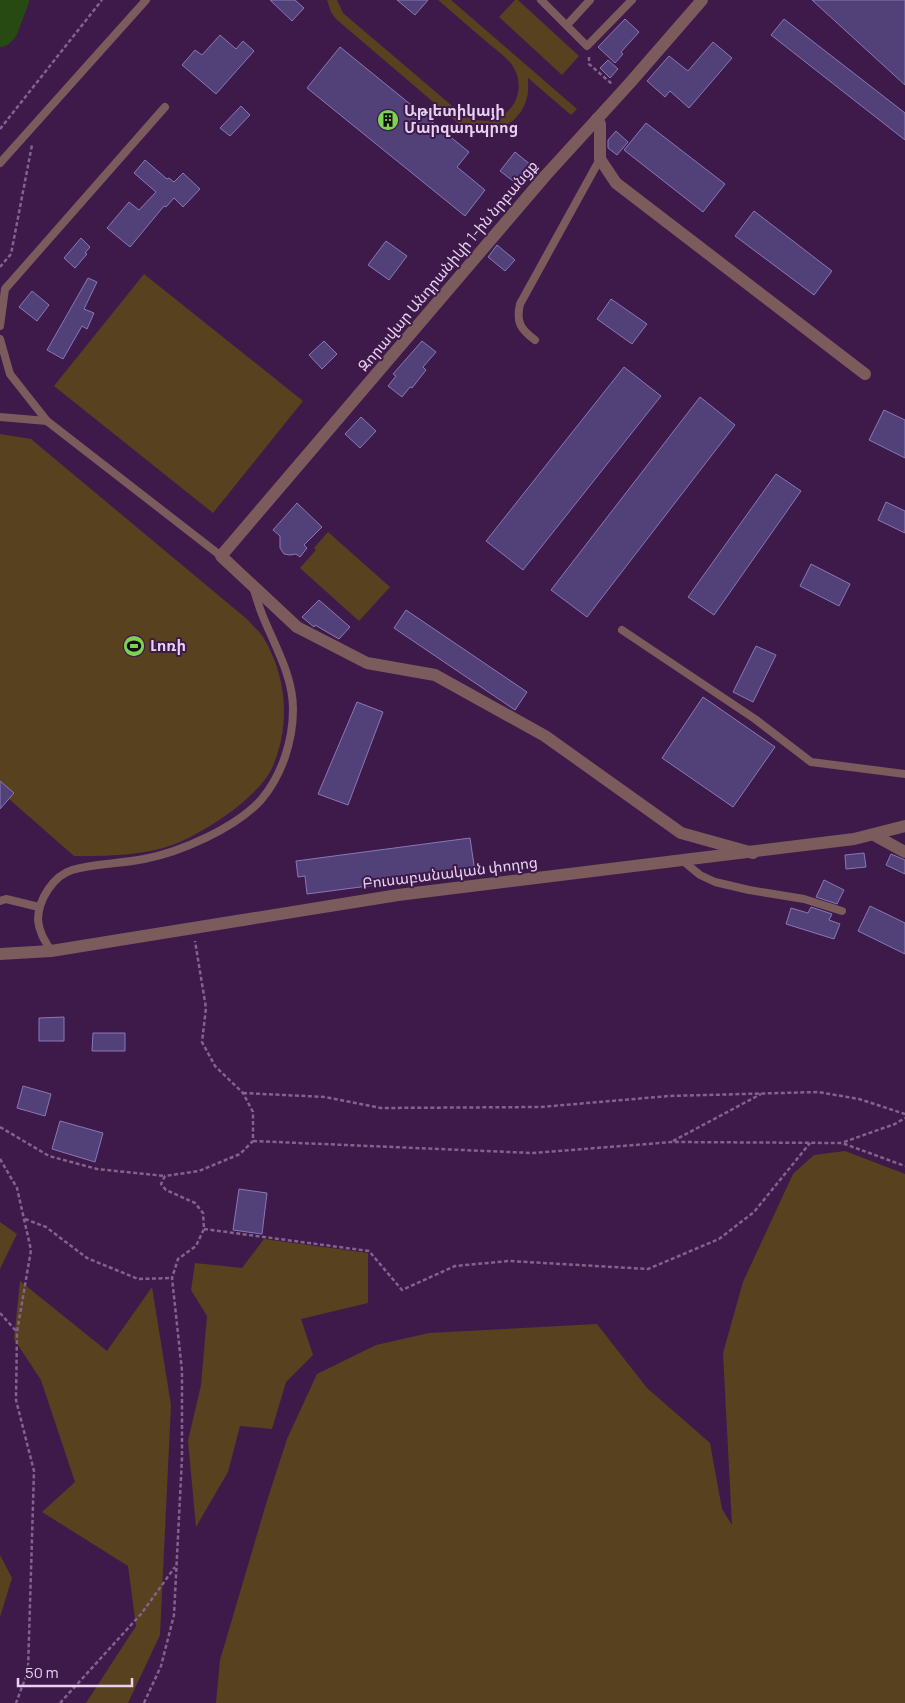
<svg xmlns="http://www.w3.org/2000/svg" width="905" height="1703" font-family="Manrope,'Noto Sans Armenian',sans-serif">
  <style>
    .green { fill: #58411e }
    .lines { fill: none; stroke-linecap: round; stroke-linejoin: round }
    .river { stroke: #274a13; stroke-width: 28 }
    .building { fill: #524179; stroke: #8978b4 }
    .path { stroke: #81638c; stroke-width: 2.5; stroke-dasharray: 4 2.5; stroke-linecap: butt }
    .service { stroke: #7b5b5c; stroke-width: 8 }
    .minor { stroke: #7b5b5c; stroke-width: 12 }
    .labels { text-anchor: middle; stroke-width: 4; stroke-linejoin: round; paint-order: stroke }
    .poi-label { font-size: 15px; font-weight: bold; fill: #e7d2f0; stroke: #3e1a4a; text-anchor: start }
    .street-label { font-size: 15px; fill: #e7d2f0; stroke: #3e1a4a }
  </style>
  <rect width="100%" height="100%" fill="#3e1a4a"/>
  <g class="green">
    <path d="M327 0H337L343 13 464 116C479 122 494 124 507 112 519 101 522 84 515 70 510 59 497 51 488 43 471 29 455 14 438 0H451L577 109 571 115 528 78C528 85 529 93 526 101 516 130 484 138 459 124L336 19 331 12Z"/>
    <path d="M515 0H518L579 56 562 75 499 17Z"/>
    <path d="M144 274 303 401 213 513 54 386Z"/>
    <path d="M0 434 31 439 248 620C253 626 259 631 263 637 287 676 291 726 272 768 258 798 205 832 175 844 143 856 108 856 74 856L9 799 0 809Z"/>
    <path d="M328 532 390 587 359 621 300 568 316 550 314 548Z"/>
    <path d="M845 1151 905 1174V1703H216L220 1660 266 1504 287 1439 317 1374 376 1345 429 1333 597 1324 647 1388 710 1443 722 1509 732 1525 723 1353 743 1282 793 1174 814 1155Z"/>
    <path d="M0 1222 17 1234 0 1269Z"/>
    <path d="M264 1239 368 1253V1303L301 1319 313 1355 286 1382 272 1429 240 1426 228 1472 196 1527 188 1441 201 1385 207 1316 191 1290 195 1263 242 1268Z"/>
    <path d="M20 1281 107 1351 152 1287 171 1405 160 1635 128 1703H86L136 1626 128 1566 42 1512 75 1482 41 1380 14 1339Z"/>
    <path d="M0 1555 12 1578 0 1617Z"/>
  </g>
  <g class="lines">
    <path class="river" d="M0 33 4 29 15 0"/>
  </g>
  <g class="building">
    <path d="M270 0H295L304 8 292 21Z"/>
    <path d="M397 0H428L415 15Z"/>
    <path d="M812 0H905V85Z"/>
    <path d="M625 19 639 32 621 52 623 54 615 63 598 47Z"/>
    <path d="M784 19 905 113V140L771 35Z"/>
    <path d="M220 35 236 49 243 41 254 51 216 94 182 65 195 50 202 55Z"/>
    <path d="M713 42 732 58 689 108 670 91 665 97 647 81 669 56 688 71Z"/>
    <path d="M340 47 469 152 457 167 485 190 465 216 307 88Z"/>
    <path d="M608 60 618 69 610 78 600 68Z"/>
    <path d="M241 106 250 115 230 136 220 128Z"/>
    <path d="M646 123 725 184 703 212 624 150Z"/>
    <path d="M616 131 628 142 617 155 608 148V140Z"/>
    <path d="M515 152 531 165 517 184 500 171Z"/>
    <path d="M145 160 167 179 169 178 174 182 183 173 200 189 183 207 174 198 166 207 164 206 130 247 107 228 129 202 139 210 156 192 134 173Z"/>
    <path d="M754 211 832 271 814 295 735 236Z"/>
    <path d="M81 238 90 247 85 253 87 254 75 268 64 258Z"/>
    <path d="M386 241 407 256 389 280 368 265Z"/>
    <path d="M497 245 515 260 505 271 488 257Z"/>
    <path d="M88 278 97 282 84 309 94 313 87 329 82 326 63 359 47 350Z"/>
    <path d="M32 291 49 305 37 321 19 307Z"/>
    <path d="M611 299 647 324 632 344 597 319Z"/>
    <path d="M324 341 337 354 322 369 309 355Z"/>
    <path d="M422 341 436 352 423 367 426 370 412 388 410 387 402 397 388 386 396 376 393 374Z"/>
    <path d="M624 367 661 396 523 570 486 541Z"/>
    <path d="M700 397 735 425 587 617 551 590Z"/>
    <path d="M884 410 905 420V458L869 440Z"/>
    <path d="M361 417 376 431 360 448 345 434Z"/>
    <path d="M776 474 801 491 714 615 688 597Z"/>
    <path d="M886 502 905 511V533L878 520Z"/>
    <path d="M297 503 322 527 304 545 307 548 300 557 296 554 290 555 284 554 280 548V536L273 530Z"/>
    <path d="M811 564 850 584 839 606 800 586Z"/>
    <path d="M319 600 350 627 339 639 315 625 314 627 302 617Z"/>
    <path d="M406 610 527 692 515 710 394 628Z"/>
    <path d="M756 646 776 655 753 702 733 692Z"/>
    <path d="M703 697 775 747 733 807 662 758Z"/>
    <path d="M357 702 383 712 348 805 318 794Z"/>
    <path d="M0 781 14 793 0 809Z"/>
    <path d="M470 838 475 872 307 894 305 876 298 877 296 861Z"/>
    <path d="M864 853 866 867 846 869 845 855Z"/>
    <path d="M891 854 905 860V874L886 865Z"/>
    <path d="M824 880 844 890 837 904 816 897Z"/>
    <path d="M870 906 905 923V954L858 931Z"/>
    <path d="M811 907 832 914 829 920 840 924 834 939 786 924 791 908 808 913Z"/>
    <path d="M64 1017V1041H39V1018Z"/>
    <path d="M93 1033H125V1051H92Z"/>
    <path d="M23 1086 51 1094 45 1116 17 1108Z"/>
    <path d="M60 1121 103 1133 95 1162 52 1149Z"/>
    <path d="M239 1189 267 1193 262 1234 233 1230Z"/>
  </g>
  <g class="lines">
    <g class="path">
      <path d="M589 57V64L612 84"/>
      <path d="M0 129 102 0"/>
      <path d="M0 267 11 254 32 145"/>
      <path d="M243 1093 325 1097 381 1108 541 1107 669 1096 818 1092 859 1099 905 1114"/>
      <path d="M0 1127 49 1156 97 1169 165 1176"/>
      <path d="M253 1141 532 1153 673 1142 842 1143 905 1166"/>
      <path d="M673 1141 761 1094"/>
      <path d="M844 1142 895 1124 905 1118"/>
      <path d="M0 1159 17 1188 31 1250 17 1332 16 1400 34 1471 28 1671 16 1703"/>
      <path d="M25 1219 46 1227 87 1258 138 1279 172 1278"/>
      <path d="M204 1229 369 1251 402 1290 455 1266 509 1261 648 1269 719 1239 754 1212 810 1143"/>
      <path d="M0 1313 17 1332"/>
      <path d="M60 1703 141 1614 175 1567"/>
      <path d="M144 1703 161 1666 174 1615 182 1458V1371L172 1278 178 1259 196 1246 204 1229 203 1213 195 1203 166 1190 161 1184 165 1176 199 1171 240 1154 253 1141V1112L243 1093 215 1066 202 1042 206 1008 195 941"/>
    </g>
    <g class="service">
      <path d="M541 0 587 46 632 0"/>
      <path d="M567 25 590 0"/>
      <path d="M0 163 146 0"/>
      <path d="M0 326 5 289 165 107"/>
      <path d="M0 339 10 374 47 421"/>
      <path d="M535 340C520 329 516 322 520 304L600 159"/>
      <path d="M0 417 47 421 221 556"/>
      <path d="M622 630 755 719 811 762 905 774"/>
      <path d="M683 861 700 875 715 882 749 890 804 899 842 911"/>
      <path d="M0 901 6 899 39 907"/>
      <path d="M51 951C45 941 39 932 38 920 38 900 53 876 72 870 95 863 120 864 144 859 181 852 235 828 261 800 282 775 293 741 293 709 293 677 276 648 264 619 260 610 257 600 254 590"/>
    </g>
    <g class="minor">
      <path d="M702 0 629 84 546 175 221 556 297 627 367 663 435 675 545 736 681 833 753 853"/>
      <path d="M597 119 600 124V159L616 183 865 374"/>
      <path d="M874 835 905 852"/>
      <path d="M0 954 51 951 398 895 854 839 905 826"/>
    </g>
  </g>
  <defs>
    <g id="building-disc" transform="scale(1.125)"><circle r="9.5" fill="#7ed153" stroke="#3e1a4a"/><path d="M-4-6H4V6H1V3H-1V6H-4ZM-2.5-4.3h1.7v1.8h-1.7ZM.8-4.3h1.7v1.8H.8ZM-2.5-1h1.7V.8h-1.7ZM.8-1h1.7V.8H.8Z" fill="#111"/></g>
    <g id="stadium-disc" transform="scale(1.125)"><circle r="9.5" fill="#7ed153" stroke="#3e1a4a"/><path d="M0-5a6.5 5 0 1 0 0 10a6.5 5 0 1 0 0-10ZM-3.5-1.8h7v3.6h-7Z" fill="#111"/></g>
  </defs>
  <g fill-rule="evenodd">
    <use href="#building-disc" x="388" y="120"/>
    <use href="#stadium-disc" x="134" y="646"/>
  </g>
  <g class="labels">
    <g class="poi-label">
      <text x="404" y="116">Աթլետիկայի<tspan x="404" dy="17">Մարզադպրոց</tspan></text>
      <text x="150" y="651">Լոռի</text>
    </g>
    <g class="street-label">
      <text transform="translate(448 266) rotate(-50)" y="5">Զորավար Անդրանիկի 1-ին նրբանցք</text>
      <text transform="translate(450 873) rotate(-7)" y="5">Բուսաբանական փողոց</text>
    </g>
  </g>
  <path d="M18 1678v8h114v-8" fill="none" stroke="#e7d2f0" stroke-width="2.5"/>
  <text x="25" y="1678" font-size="15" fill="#e7d2f0" stroke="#3e1a4a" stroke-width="4" paint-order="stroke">50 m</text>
</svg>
